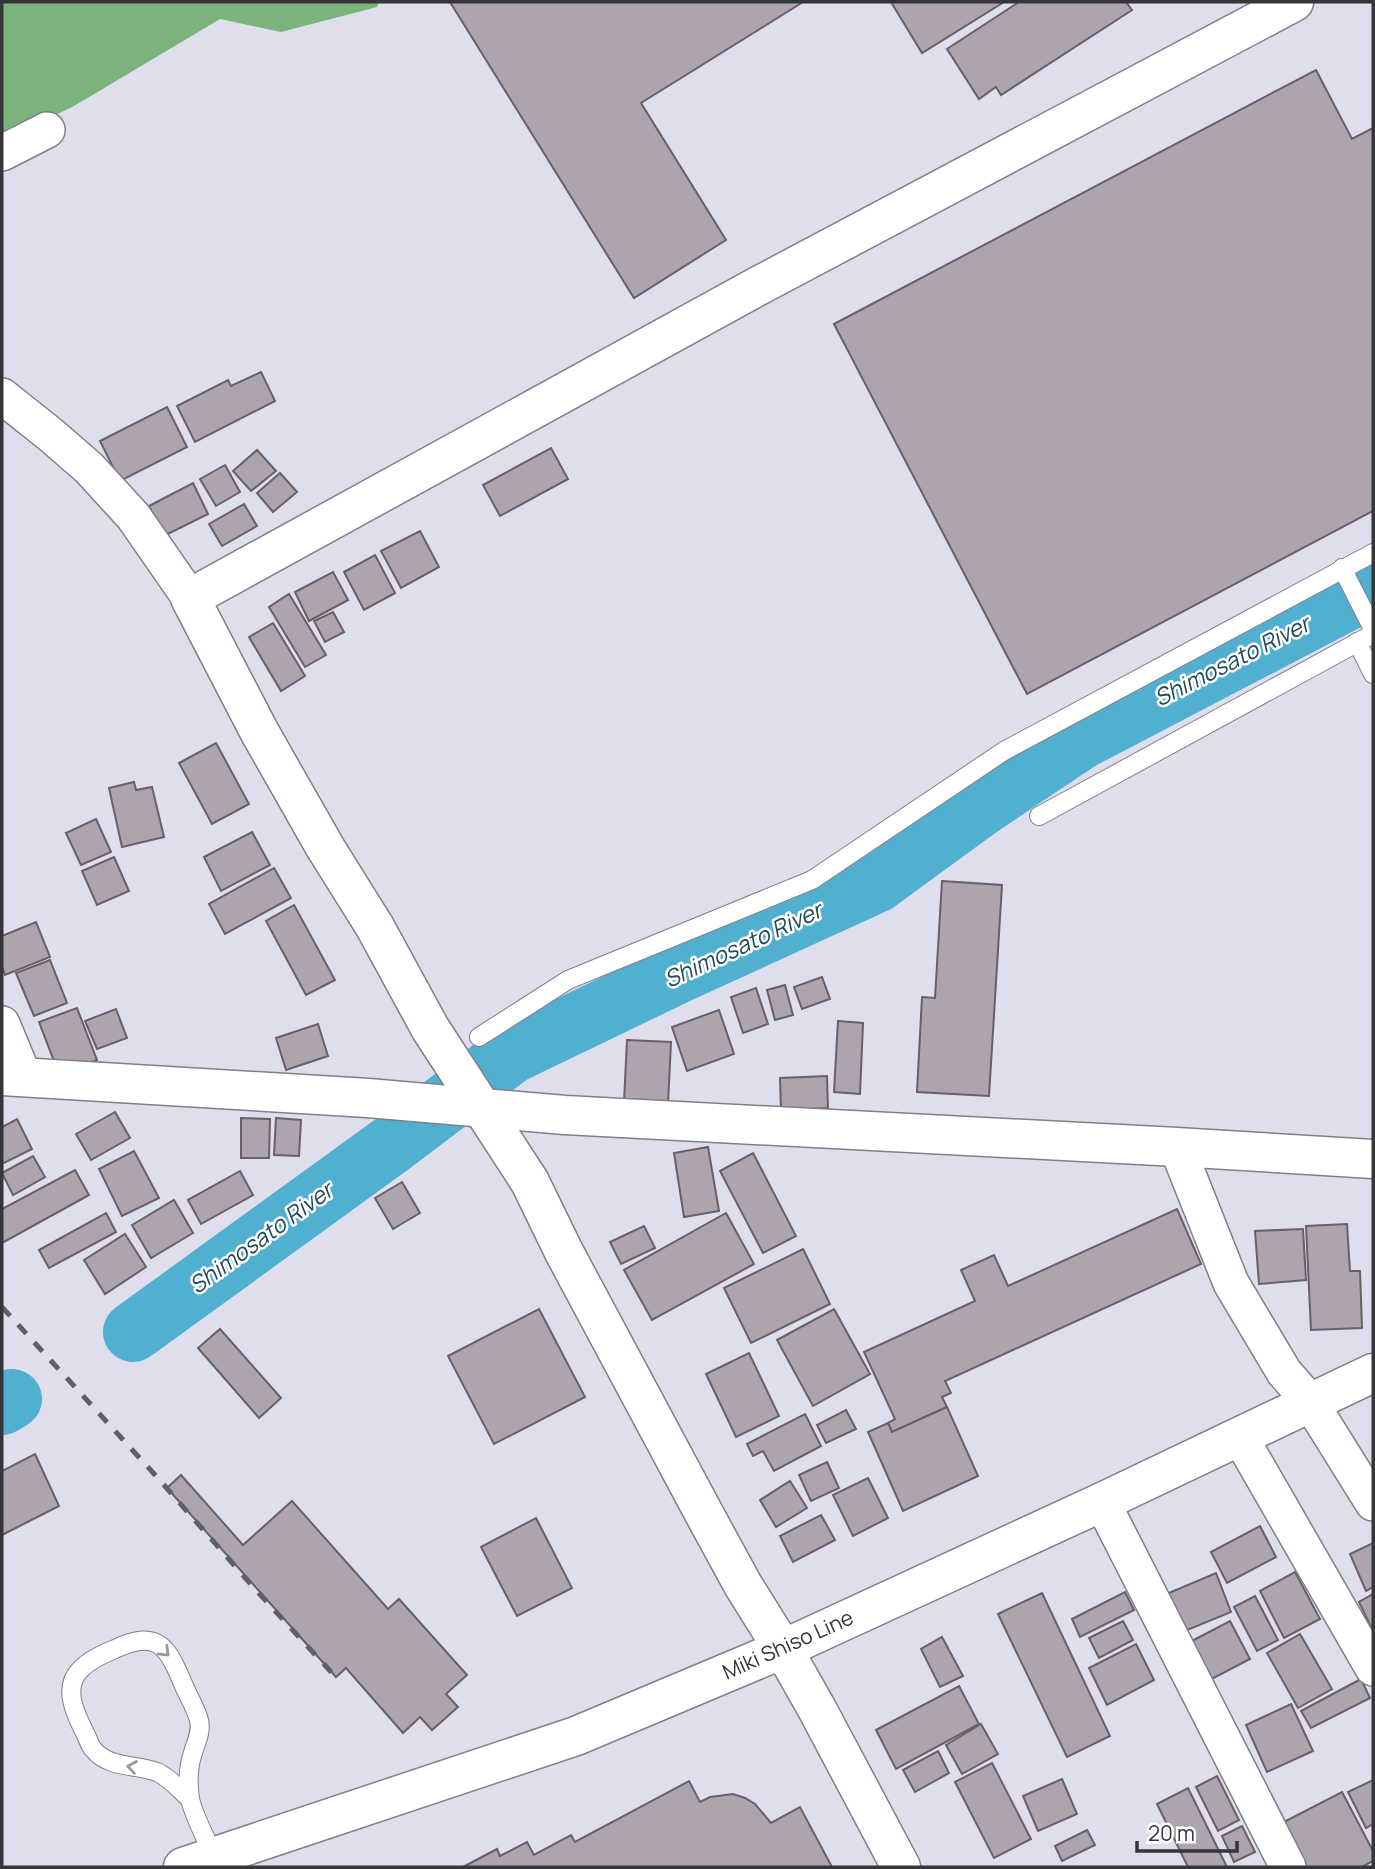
<svg xmlns="http://www.w3.org/2000/svg" width="1375" height="1869" font-family="Manrope,sans-serif">
  <style>
    .forest { fill: #7ab47c }
    .lines { fill: none; stroke-linecap: round; stroke-linejoin: round }
    .river { stroke: #51b0d0; stroke-width: 60 }
    .building { fill: #aea4ae; stroke: #695f69; stroke-width: 2 }
    .lane-casing { stroke: #807e8b; stroke-width: 20 }
    .street-casing { stroke: #807e8b; stroke-width: 38 }
    .secondary-casing { stroke: #807e8b; stroke-width: 41 }
    .primary-casing { stroke: #807e8b; stroke-width: 41 }
    .lane { stroke: #fff; stroke-width: 18 }
    .street { stroke: #fff; stroke-width: 35 }
    .secondary { stroke: #fff; stroke-width: 38 }
    .primary { stroke: #fff; stroke-width: 38 }
    .rail { stroke: #605f67; stroke-width: 5; stroke-dasharray: 12 12; stroke-linecap: butt }
    .oneway { stroke: #9a9a9c }
    .labels { text-anchor: middle; stroke-width: 5; stroke-linejoin: round; paint-order: stroke }
    .street-label { font-size: 21px; fill: #36353a; stroke: #fff }
    .water-label { font-size: 23px; font-style: italic; fill: #204a58; stroke: #fff }
  </style>
  <rect width="100%" height="100%" fill="#dfdeec"/>
  <path class="forest" d="M2 2H379L377 7 281 32 220 19 74 106 2 141Z"/>
  <g class="lines">
    <g class="river">
      <path d="M133 1332 391 1145 511 1054 679 973 876 883 980 807 1080 740 1373 587"/>
      <path d="M2 1405 12 1399"/>
    </g>
  </g>
  <g class="building">
    <path d="M450 2H803L641 103 726 240 634 298Z"/>
    <path d="M891 2H1004L922 53Z"/>
    <path d="M1019 2H1126L1132 10 1001 95 996 87 979 99 947 49Z"/>
    <path d="M1316 70 1352 139 1373 128V511L1027 694 834 324Z"/>
    <path d="M261 372 275 401 195 442 177 406 228 380 231 386Z"/>
    <path d="M167 407 187 447 120 481 100 441Z"/>
    <path d="M551 448 568 479 500 516 483 485Z"/>
    <path d="M257 450 276 471 251 491 233 471Z"/>
    <path d="M225 465 240 492 216 506 200 479Z"/>
    <path d="M280 473 297 492 273 512 257 493Z"/>
    <path d="M193 483 208 514 164 536 149 506Z"/>
    <path d="M244 504 257 526 222 546 209 524Z"/>
    <path d="M420 531 439 567 401 588 381 551Z"/>
    <path d="M375 555 395 593 364 610 344 572Z"/>
    <path d="M333 572 348 600 309 621 295 592Z"/>
    <path d="M289 594 326 655 305 667 269 607Z"/>
    <path d="M333 612 344 632 325 642 314 621Z"/>
    <path d="M273 623 305 676 281 691 249 637Z"/>
    <path d="M216 743 249 804 212 824 179 763Z"/>
    <path d="M134 782 136 790 152 787 164 837 122 847 109 788Z"/>
    <path d="M96 819 111 852 81 865 66 833Z"/>
    <path d="M252 832 270 865 221 891 204 857Z"/>
    <path d="M114 857 129 891 97 905 82 871Z"/>
    <path d="M274 868 291 898 225 934 209 904Z"/>
    <path d="M942 881 1002 885 989 1096 917 1092 922 997 935 998Z"/>
    <path d="M294 905 335 980 306 995 266 921Z"/>
    <path d="M36 922 50 957 5 975 2 966V936Z"/>
    <path d="M50 960 67 1003 34 1016 16 973Z"/>
    <path d="M822 977 830 999 802 1009 794 987Z"/>
    <path d="M785 985 793 1015 775 1020 767 990Z"/>
    <path d="M756 988 768 1024 743 1033 731 997Z"/>
    <path d="M77 1008 97 1060 75 1069 54 1061 39 1022Z"/>
    <path d="M116 1009 127 1038 97 1049 85 1021Z"/>
    <path d="M719 1010 734 1054 687 1071 672 1027Z"/>
    <path d="M838 1021 863 1023 860 1094 834 1092Z"/>
    <path d="M318 1024 328 1056 286 1070 276 1038Z"/>
    <path d="M627 1040 671 1042 668 1104 624 1102Z"/>
    <path d="M827 1076 828 1108 781 1110 780 1078Z"/>
    <path d="M115 1112 130 1138 91 1160 76 1134Z"/>
    <path d="M241 1118 270 1119 269 1158H241Z"/>
    <path d="M276 1118 301 1120 299 1156 274 1155Z"/>
    <path d="M17 1119 32 1149 2 1164V1127Z"/>
    <path d="M708 1147 719 1211 684 1217 674 1153Z"/>
    <path d="M134 1151 159 1198 122 1216 99 1169Z"/>
    <path d="M753 1153 796 1236 763 1253 720 1171Z"/>
    <path d="M33 1156 45 1177 13 1195 2 1173Z"/>
    <path d="M75 1170 89 1195 2 1243V1209Z"/>
    <path d="M240 1171 253 1195 201 1224 188 1200Z"/>
    <path d="M402 1182 420 1213 393 1229 375 1198Z"/>
    <path d="M174 1200 193 1233 151 1258 132 1225Z"/>
    <path d="M1177 1209 1201 1264 945 1381 951 1393 942 1397 947 1407 892 1432 888 1423 895 1419 864 1352 975 1301 961 1270 994 1255 1008 1286Z"/>
    <path d="M106 1213 116 1232 49 1268 39 1250Z"/>
    <path d="M726 1213 754 1264 652 1320 624 1270Z"/>
    <path d="M1347 1224 1350 1271H1360L1362 1328 1311 1330 1306 1226Z"/>
    <path d="M644 1226 655 1248 621 1264 610 1242Z"/>
    <path d="M1303 1229 1306 1280 1259 1284 1255 1231Z"/>
    <path d="M125 1234 146 1267 105 1294 84 1260Z"/>
    <path d="M803 1249 830 1304 751 1343 724 1288Z"/>
    <path d="M539 1309 585 1397 494 1444 448 1356Z"/>
    <path d="M834 1309 870 1374 813 1406 777 1340Z"/>
    <path d="M220 1329 281 1398 259 1418 198 1348Z"/>
    <path d="M749 1353 779 1416 736 1437 706 1374Z"/>
    <path d="M947 1407 978 1476 903 1511 868 1432 888 1423 892 1432Z"/>
    <path d="M846 1410 856 1429 826 1443 817 1425Z"/>
    <path d="M805 1414 821 1446 774 1471 763 1451 753 1456 747 1444Z"/>
    <path d="M35 1454 59 1506 2 1535V1471Z"/>
    <path d="M827 1462 839 1488 811 1501 799 1475Z"/>
    <path d="M181 1475 243 1545 292 1501 388 1609 399 1599 467 1675 446 1694 458 1707 432 1730 420 1717 403 1733 346 1668 336 1677 167 1488Z"/>
    <path d="M868 1478 888 1518 853 1536 833 1495Z"/>
    <path d="M790 1481 807 1508 776 1527 760 1500Z"/>
    <path d="M821 1515 835 1540 793 1562 780 1536Z"/>
    <path d="M536 1518 572 1588 517 1616 481 1547Z"/>
    <path d="M1260 1526 1276 1557 1227 1583 1211 1552Z"/>
    <path d="M1373 1543V1587L1366 1591 1350 1554Z"/>
    <path d="M1295 1572 1320 1619 1284 1638 1260 1591Z"/>
    <path d="M1216 1573 1231 1612 1180 1633 1164 1595Z"/>
    <path d="M1125 1592 1134 1610 1080 1637 1072 1619Z"/>
    <path d="M1042 1593 1110 1736 1067 1757 998 1614Z"/>
    <path d="M1373 1594V1631L1359 1602Z"/>
    <path d="M1255 1596 1278 1640 1257 1651 1234 1607Z"/>
    <path d="M1123 1621 1133 1640 1099 1658 1089 1638Z"/>
    <path d="M1230 1621 1250 1659 1206 1682 1186 1644Z"/>
    <path d="M1300 1634 1332 1689 1298 1708 1267 1653Z"/>
    <path d="M942 1637 963 1676 940 1687 921 1649Z"/>
    <path d="M1136 1644 1154 1680 1107 1705 1089 1668Z"/>
    <path d="M1361 1679 1370 1698 1311 1728 1301 1711Z"/>
    <path d="M959 1686 979 1724 896 1769 876 1730Z"/>
    <path d="M1291 1704 1313 1751 1267 1772 1246 1725Z"/>
    <path d="M981 1724 998 1754 962 1774 946 1745Z"/>
    <path d="M938 1751 949 1773 915 1792 903 1770Z"/>
    <path d="M992 1763 1031 1839 994 1858 955 1782Z"/>
    <path d="M1217 1776 1239 1820 1218 1831 1196 1787Z"/>
    <path d="M1062 1779 1077 1814 1038 1831 1023 1796Z"/>
    <path d="M1373 1780V1824L1366 1828 1348 1792Z"/>
    <path d="M689 1781 700 1802 710 1797 733 1794 745 1798 755 1804 771 1823 800 1807 832 1867H463L497 1849 500 1856 527 1842 534 1855 571 1835 575 1842Z"/>
    <path d="M1188 1788 1227 1867H1188L1157 1804Z"/>
    <path d="M1342 1792 1373 1851V1861L1362 1867H1299L1278 1825Z"/>
    <path d="M1242 1826 1255 1852 1234 1862 1222 1836Z"/>
    <path d="M1087 1830 1095 1845 1062 1861 1055 1846Z"/>
  </g>
  <g class="lines">
    <g class="lane-casing">
      <g id="lane">
        <path d="M1342 568 1373 629"/>
        <path d="M1357 642 1373 674"/>
        <path d="M1039 816 1373 634"/>
        <path d="M479 1037 568 980 812 880 1004 751 1373 553"/>
        <path d="M190 1799C180 1790 170 1778 157 1772 137 1764 109 1769 93 1749 90 1746 88 1739 86 1735 77 1717 62 1690 79 1671 89 1660 101 1655 115 1649 159 1628 168 1648 184 1686 189 1697 196 1709 199 1720 202 1733 195 1744 192 1756 188 1768 188 1786 190 1798 192 1813 208 1842 214 1857"/>
      </g>
    </g>
    <g class="street-casing">
      <g id="street">
        <path d="M2 153 47 130"/>
        <path d="M2 396 51 435 89 468 133 516 190 598"/>
        <path d="M2 1024 24 1077"/>
        <path d="M1177 1147 1231 1283 1284 1372 1310 1402 1373 1503"/>
        <path d="M1240 1437 1373 1668"/>
        <path d="M1102 1502 1288 1867"/>
      </g>
    </g>
    <g class="secondary-casing">
      <g id="secondary">
        <path d="M2 1076 368 1098 565 1115 1177 1147 1373 1159"/>
        <path d="M901 1867 817 1709 783 1649 743 1585 707 1519 564 1252 530 1182 430 1028 375 927 325 847 259 731 190 598 760 285 1294 2"/>
      </g>
    </g>
    <g class="primary-casing">
      <path id="primary" d="M183 1867 576 1736 783 1649 1102 1502 1373 1373"/>
    </g>
    <use href="#lane" class="lane"/>
    <use href="#street" class="street"/>
    <use href="#secondary" class="secondary"/>
    <use href="#primary" class="primary"/>
    <path class="rail" d="M2 1307 157 1477 255 1589 332 1673"/>
  </g>
  <defs><path id="oneway-chevron" d="M-2-3.5L2.5 0L-2 3.5" fill="none" stroke-width="1.6" stroke-linecap="round" stroke-linejoin="round" transform="scale(1.75)"/></defs>
  <g class="oneway">
    <use href="#oneway-chevron" transform="translate(165 1652) rotate(44)"/>
    <use href="#oneway-chevron" transform="translate(132 1767) rotate(-171)"/>
  </g>
  <g class="labels">
    <g class="street-label">
      <text transform="translate(788 1645) rotate(-24)" y="7">Miki Shiso Line</text>
    </g>
    <g class="water-label">
      <text transform="translate(1232 661) rotate(-27)" y="8">Shimosato River</text>
      <text transform="translate(743 945) rotate(-25)" y="8">Shimosato River</text>
      <text transform="translate(261 1238) rotate(-36)" y="8">Shimosato River</text>
    </g>
  </g>
  <rect width="1375" height="1869" fill="none" stroke="#36353a" stroke-width="7"/>
  <path d="M1137 1841v10h100v-10" fill="none" stroke="#36353a" stroke-width="3.5"/>
  <text x="1148" y="1841" font-size="21" fill="#36353a" stroke="#ffffff" stroke-width="5" paint-order="stroke">20 m</text>
</svg>
